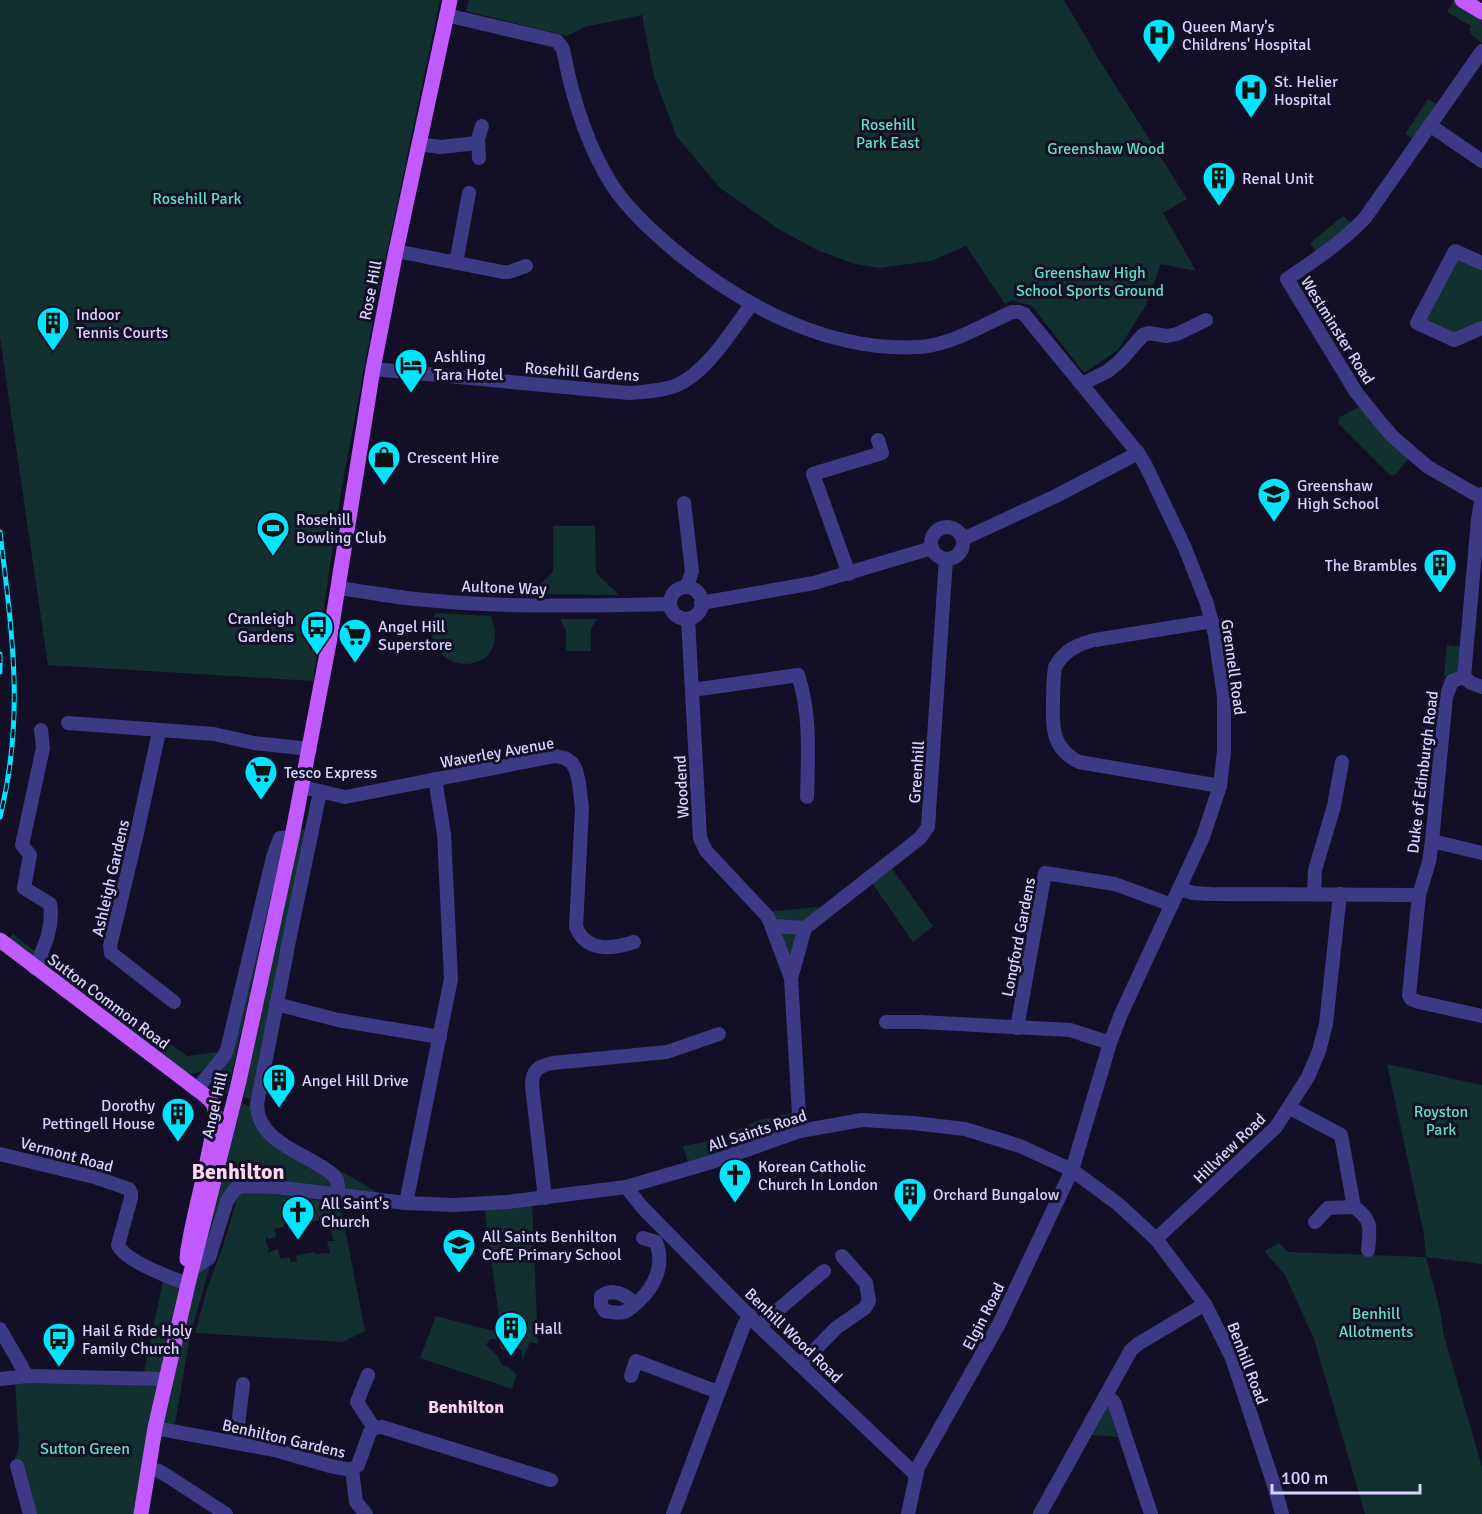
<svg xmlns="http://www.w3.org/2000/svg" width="1482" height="1514" font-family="Signika,sans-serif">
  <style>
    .green { fill: #12302f; fill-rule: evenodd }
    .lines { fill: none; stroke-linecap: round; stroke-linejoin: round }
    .minor { stroke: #3d3a85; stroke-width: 14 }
    .major { stroke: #c25bff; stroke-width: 15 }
    .rail-casing { stroke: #00e5ff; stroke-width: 5 }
    .rail { stroke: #130f26; stroke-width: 3; stroke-dasharray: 9; stroke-linecap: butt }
    .labels { text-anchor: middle; stroke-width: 6; stroke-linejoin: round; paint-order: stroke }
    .poi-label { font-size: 16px; fill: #d9d4ff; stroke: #130f26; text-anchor: start }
    .park-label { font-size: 16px; fill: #5fe0c0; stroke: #130f26 }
    .street-label { font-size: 16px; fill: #d9d4ff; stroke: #130f26 }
    .neighbourhood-label { font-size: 18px; font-weight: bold; fill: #ffd6f0; stroke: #130f26 }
    .district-label { font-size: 22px; font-weight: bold; fill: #ffd6f0; stroke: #130f26 }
  </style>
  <rect width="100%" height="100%" fill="#130f26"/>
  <g class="green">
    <path d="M0 0H440L377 300 341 492 313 681 48 665 0 338Z"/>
    <path d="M469 0H1064L1098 58 1187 199 1163 213 1196 271 1161 264 1146 305 1118 350 1084 373 1032 306 1012 300 1005 304 966 246 931 261 880 268 855 264 819 251 780 230 720 188 677 137 654 77 642 15 585 27 567 36 466 11Z"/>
    <path d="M1454 0H1458L1482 14V43L1472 35 1469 30 1471 26 1447 12Z"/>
    <path d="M1428 99 1441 107 1417 142 1405 134Z"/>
    <path d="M1343 216 1355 226 1319 255 1310 243Z"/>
    <path d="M1455 251 1482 263V328L1454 340 1417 323Z"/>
    <path d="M1364 404 1411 456 1395 475 1391 476 1338 423 1340 417Z"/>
    <path d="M553 526H595L596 573 619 595 530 594 553 572Z"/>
    <path d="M435 613 491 616C492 621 495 628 495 634 496 673 440 674 432 636 431 629 434 620 435 613Z"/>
    <path d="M560 619H597L591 629V651H566V631Z"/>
    <path d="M1447 645 1464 647 1461 675 1451 679 1444 675Z"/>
    <path d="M303 829 306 830 252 1099 241 1097 299 830Z"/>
    <path d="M283 846 227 1094 218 1092 215 1082 227 1062 277 860Z"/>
    <path d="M888 863 933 926 913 942 868 877Z"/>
    <path d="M818 907 824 910 804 926 791 971 767 912Z"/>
    <path d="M13 934 42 957 45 951 187 1056 224 1051C209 1068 203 1075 180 1074L5 943Z"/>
    <path d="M1387 1064 1482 1085V1264L1426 1257 1440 1310 1444 1336 1482 1467V1514H1365L1314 1339 1285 1275 1264 1251 1279 1243 1288 1252 1426 1257 1424 1235Z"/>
    <path d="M236 1103 254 1106 257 1122 375 1191V1198L242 1184 207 1256 195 1265Z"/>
    <path d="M796 1112 797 1130 689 1166 683 1146 716 1140 759 1120Z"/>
    <path d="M252 1191 340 1203 365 1331 343 1342 195 1333 208 1286 222 1249 238 1196 243 1192ZM324 1220 325 1227 329 1226 331 1222 333 1224 331 1227 333 1239 336 1241H327L330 1253 315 1254V1252L296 1255 297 1261 291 1262 289 1257 280 1258 278 1249 267 1253 269 1250 265 1237 269 1239 276 1237 275 1229 284 1227V1222L290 1221 291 1227 309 1224V1221Z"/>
    <path d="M532 1203 538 1344 530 1342 522 1362V1351L517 1348 509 1346 507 1350H501L498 1339H490L486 1345 498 1356 502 1365 510 1368 517 1375 512 1389 420 1358 436 1316 501 1333 484 1206Z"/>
    <path d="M208 1263 209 1269 190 1336 174 1430 161 1427 194 1271Z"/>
    <path d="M164 1276 186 1284 165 1377H143Z"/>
    <path d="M164 1381 141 1514H33L14 1462 19 1446 15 1382Z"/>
    <path d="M1106 1407H1109L1117 1437 1092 1435Z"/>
  </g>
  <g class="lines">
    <g class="minor">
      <path d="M446 15 557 41 563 49C572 97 586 144 612 185 629 211 655 234 679 254 746 308 830 352 919 347 951 345 983 325 1012 312H1019L1024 314 1138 453 1146 466 1185 548 1207 604 1215 635 1224 697V752L1220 786 1203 837 1121 1014 1110 1043 1072 1170 999 1324 918 1467 908 1514"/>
      <path d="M1482 51 1365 218C1342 242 1315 260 1287 279L1356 392 1380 422 1393 437 1428 467 1482 498"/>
      <path d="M1431 126 1482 161"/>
      <path d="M419 144 440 147 478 143"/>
      <path d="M479 158 478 139 482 126"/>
      <path d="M396 251 503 272H509L526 266"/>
      <path d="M456 263 469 193"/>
      <path d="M1482 263 1455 251 1417 323 1454 340 1482 328"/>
      <path d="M373 369 629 393C645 392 660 391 675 386 706 374 732 330 751 305"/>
      <path d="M1082 384 1108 371 1120 361 1143 335 1149 333 1167 336 1177 334 1206 320"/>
      <path d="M1482 494 1478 520 1464 677 1452 681 1446 697 1432 841 1429 862 1419 895 1409 995 1411 999 1419 1002 1482 1016"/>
      <path d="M684 503 692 571 687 587"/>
      <circle cx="947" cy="543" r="16"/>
      <path d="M963 539 1056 496 1138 453"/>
      <path d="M849 574 813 474 882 453 878 440"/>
      <circle cx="686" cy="603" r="16"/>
      <path d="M338 588C361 591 383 595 406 598 493 608 582 606 669 604"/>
      <path d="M701 603 814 583 932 548"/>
      <path d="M688 619 700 838 706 851 768 917 791 978 800 1131"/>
      <path d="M1212 621 1095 640C1077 644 1064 651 1055 667 1053 680 1053 693 1053 706 1052 730 1054 750 1079 762L1220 786"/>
      <path d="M1464 677 1471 683 1482 687"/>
      <path d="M692 690 798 675C811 714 808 757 807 797"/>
      <path d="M68 723 214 734 254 743 310 749"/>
      <path d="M159 732 137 833 110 946 111 953 115 956 174 1002"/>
      <path d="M302 787 345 797 555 756 565 758 572 763 576 770 579 783 582 808 576 927C587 953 612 949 634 942"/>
      <path d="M1432 841 1482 853"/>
      <path d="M1180 889 1193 893 1210 894 1419 895"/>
      <path d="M1314 894 1315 870 1334 806 1342 762"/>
      <path d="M773 926 805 928"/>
      <path d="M805 928 920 838 928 827 946 559"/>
      <path d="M287 950 320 792"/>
      <path d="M287 952 257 1104C257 1143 307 1153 332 1174L337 1180 339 1194"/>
      <path d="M35 968C44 947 54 927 50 904L24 888 30 855 22 845 43 748 41 730"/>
      <path d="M791 978 805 928"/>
      <path d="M276 1004 338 1020 440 1037"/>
      <path d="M886 1022H920L1070 1030 1110 1043"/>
      <path d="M1017 1028 1045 873 1115 884 1172 905"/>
      <path d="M197 1089 224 1056 227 1050 273 857 280 838 292 837"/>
      <path d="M1290 1108 1341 1135 1354 1207C1373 1220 1370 1229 1368 1250"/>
      <path d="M0 1154 94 1177 129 1189 131 1193V1198L118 1245C125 1261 171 1278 188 1284"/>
      <path d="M626 1187 642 1207 759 1326 915 1474"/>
      <path d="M545 1198 532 1086C532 1070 538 1066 553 1063L667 1052 719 1034"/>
      <path d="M406 1203 451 979 444 834 435 779"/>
      <path d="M1315 1222 1328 1208 1354 1207"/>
      <path d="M1156 1239 1276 1127 1308 1077 1319 1051 1326 1024 1340 894"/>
      <path d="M192 1269 209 1258 227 1201 235 1189 243 1186 275 1187 406 1203 453 1205 507 1202 626 1187 715 1161 800 1131 862 1120 913 1123 965 1129 1020 1146 1072 1170 1118 1204 1156 1239 1205 1304 1232 1358 1274 1485 1282 1514"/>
      <path d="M635 1304C626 1295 614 1287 601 1296V1305L605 1311C611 1312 618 1314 624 1312 630 1310 634 1305 639 1301 655 1286 665 1264 656 1242L643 1238"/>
      <path d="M759 1326 824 1271"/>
      <path d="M0 1329 27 1376"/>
      <path d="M800 1365 836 1328 865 1308 869 1301 866 1283 842 1256"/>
      <path d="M368 1375 357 1402 374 1428"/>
      <path d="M631 1376 636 1361 718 1392"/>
      <path d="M0 1379 27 1376 166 1379"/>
      <path d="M1106 1395 1114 1402 1151 1514"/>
      <path d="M155 1428 275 1450 330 1466 352 1470 358 1465 370 1432 374 1428 382 1427 551 1480"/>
      <path d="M236 1443 243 1384"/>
      <path d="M17 1466 30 1514"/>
      <path d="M148 1469 159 1471 166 1475 226 1514"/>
      <path d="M352 1470 356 1502 366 1514"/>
      <path d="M673 1514 744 1325 750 1315"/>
      <path d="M1040 1514 1131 1350 1138 1344 1205 1304"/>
    </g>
    <g class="major">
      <path d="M1462 0 1482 12"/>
      <path d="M0 940 190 1084C198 1091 210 1097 214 1106 221 1124 188 1228 187 1259"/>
      <path d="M141 1514 155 1428 188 1284 239 1081 292 837 329 643 373 369 396 251 450 0"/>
    </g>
    <g class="rail-casing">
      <g id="rail">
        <path d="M0 532C12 633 25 716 0 817"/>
        <path d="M0 654V672"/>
      </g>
    </g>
    <use href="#rail" class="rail"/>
  </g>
  <defs>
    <g id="hospital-pin" transform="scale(1.725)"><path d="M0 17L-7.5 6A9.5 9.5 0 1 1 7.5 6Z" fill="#00e5ff" stroke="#130f26"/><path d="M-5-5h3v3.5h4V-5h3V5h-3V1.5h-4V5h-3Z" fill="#111"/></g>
    <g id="building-pin" transform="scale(1.725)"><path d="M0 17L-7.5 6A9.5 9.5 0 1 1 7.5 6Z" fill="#00e5ff" stroke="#130f26"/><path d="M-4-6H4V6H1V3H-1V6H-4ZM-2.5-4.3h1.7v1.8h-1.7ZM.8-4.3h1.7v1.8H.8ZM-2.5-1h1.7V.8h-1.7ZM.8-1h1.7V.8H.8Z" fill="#111"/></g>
    <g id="hotel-pin" transform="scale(1.725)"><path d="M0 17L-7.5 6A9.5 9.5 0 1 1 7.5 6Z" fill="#00e5ff" stroke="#130f26"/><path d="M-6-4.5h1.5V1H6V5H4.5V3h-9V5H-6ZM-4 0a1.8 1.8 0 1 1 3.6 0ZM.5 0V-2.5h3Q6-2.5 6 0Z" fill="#111"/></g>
    <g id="shop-pin" transform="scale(1.725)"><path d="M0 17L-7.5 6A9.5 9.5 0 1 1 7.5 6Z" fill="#00e5ff" stroke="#130f26"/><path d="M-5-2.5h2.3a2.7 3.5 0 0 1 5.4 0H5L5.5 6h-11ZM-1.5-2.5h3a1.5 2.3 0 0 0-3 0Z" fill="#111"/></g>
    <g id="school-pin" transform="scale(1.725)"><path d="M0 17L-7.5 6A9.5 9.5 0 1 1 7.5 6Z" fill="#00e5ff" stroke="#130f26"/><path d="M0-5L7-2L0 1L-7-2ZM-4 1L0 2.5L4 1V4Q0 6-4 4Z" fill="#111"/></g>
    <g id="stadium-pin" transform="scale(1.725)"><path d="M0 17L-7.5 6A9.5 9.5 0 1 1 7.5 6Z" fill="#00e5ff" stroke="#130f26"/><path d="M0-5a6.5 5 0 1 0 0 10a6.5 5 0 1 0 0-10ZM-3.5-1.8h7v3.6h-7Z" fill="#111"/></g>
    <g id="bus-pin" transform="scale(1.725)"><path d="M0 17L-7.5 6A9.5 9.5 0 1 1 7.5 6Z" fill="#00e5ff" stroke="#130f26"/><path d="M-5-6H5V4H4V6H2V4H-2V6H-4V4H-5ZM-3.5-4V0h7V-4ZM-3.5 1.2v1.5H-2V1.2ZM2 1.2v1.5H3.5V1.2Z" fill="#111"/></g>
    <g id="supermarket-pin" transform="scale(1.725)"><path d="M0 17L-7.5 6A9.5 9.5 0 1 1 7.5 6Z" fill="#00e5ff" stroke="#130f26"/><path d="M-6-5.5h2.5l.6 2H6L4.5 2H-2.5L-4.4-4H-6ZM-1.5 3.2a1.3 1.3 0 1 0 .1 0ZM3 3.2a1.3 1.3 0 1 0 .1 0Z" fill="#111"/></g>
    <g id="church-pin" transform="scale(1.725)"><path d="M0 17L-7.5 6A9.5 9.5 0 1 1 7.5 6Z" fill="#00e5ff" stroke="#130f26"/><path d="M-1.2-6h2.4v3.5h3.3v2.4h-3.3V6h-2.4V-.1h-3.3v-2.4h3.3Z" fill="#111"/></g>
  </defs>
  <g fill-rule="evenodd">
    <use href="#hospital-pin" x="1159" y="35"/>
    <use href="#hospital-pin" x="1251" y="90"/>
    <use href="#building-pin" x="1219" y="178"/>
    <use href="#building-pin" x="53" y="323"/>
    <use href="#hotel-pin" x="411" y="365"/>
    <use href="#shop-pin" x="384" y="457"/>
    <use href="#school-pin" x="1274" y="494"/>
    <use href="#stadium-pin" x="273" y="528"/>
    <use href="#building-pin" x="1440" y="565"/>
    <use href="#bus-pin" x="317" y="627"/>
    <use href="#supermarket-pin" x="355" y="635"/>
    <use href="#supermarket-pin" x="261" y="772"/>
    <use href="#building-pin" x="279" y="1080"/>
    <use href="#building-pin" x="178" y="1114"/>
    <use href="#church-pin" x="735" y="1175"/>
    <use href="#building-pin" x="910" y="1194"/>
    <use href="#church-pin" x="298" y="1212"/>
    <use href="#school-pin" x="459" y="1245"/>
    <use href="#building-pin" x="511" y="1328"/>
    <use href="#bus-pin" x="59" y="1339"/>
  </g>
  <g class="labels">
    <g class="poi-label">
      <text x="1182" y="32">Queen Mary's<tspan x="1182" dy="18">Childrens' Hospital</tspan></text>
      <text x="1274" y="87">St. Helier<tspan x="1274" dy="18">Hospital</tspan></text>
      <text x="1242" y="184">Renal Unit</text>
      <text x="76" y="320">Indoor<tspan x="76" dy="18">Tennis Courts</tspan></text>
      <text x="434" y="362">Ashling<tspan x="434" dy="18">Tara Hotel</tspan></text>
      <text x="407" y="463">Crescent Hire</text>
      <text x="1297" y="491">Greenshaw<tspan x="1297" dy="18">High School</tspan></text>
      <text x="296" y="525">Rosehill<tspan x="296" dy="18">Bowling Club</tspan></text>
      <text x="1417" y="571" text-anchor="end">The Brambles</text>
      <text x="294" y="624" text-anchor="end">Cranleigh<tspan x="294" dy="18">Gardens</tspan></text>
      <text x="378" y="632">Angel Hill<tspan x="378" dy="18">Superstore</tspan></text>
      <text x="284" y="778">Tesco Express</text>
      <text x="302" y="1086">Angel Hill Drive</text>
      <text x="155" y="1111" text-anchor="end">Dorothy<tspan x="155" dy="18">Pettingell House</tspan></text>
      <text x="758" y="1172">Korean Catholic<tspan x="758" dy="18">Church In London</tspan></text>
      <text x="933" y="1200">Orchard Bungalow</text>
      <text x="321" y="1209">All Saint's<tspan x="321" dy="18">Church</tspan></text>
      <text x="482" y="1242">All Saints Benhilton<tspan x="482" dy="18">CofE Primary School</tspan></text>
      <text x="534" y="1334">Hall</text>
      <text x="82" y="1336">Hail &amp; Ride Holy<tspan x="82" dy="18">Family Church</tspan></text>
    </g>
    <g class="park-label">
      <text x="888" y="130">Rosehill<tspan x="888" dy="18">Park East</tspan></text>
      <text x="1106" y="154">Greenshaw Wood</text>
      <text x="197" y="204">Rosehill Park</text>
      <text x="1090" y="278">Greenshaw High<tspan x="1090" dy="18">School Sports Ground</tspan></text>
      <text x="1441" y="1117">Royston<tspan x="1441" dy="18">Park</tspan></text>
      <text x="1376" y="1319">Benhill<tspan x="1376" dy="18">Allotments</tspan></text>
      <text x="85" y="1454">Sutton Green</text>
    </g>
    <g class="street-label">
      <text transform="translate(370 290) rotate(-79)" y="6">Rose Hill</text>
      <text transform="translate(1338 330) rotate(58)" y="6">Westminster Road</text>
      <text transform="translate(582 371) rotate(4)" y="6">Rosehill Gardens</text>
      <text transform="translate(504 587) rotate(2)" y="6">Aultone Way</text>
      <text transform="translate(1234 667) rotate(82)" y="6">Grennell Road</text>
      <text transform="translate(497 752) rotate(-10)" y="6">Waverley Avenue</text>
      <text transform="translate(916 772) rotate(-86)" y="6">Greenhill</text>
      <text transform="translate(1422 772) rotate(-83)" y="6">Duke of Edinburgh Road</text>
      <text transform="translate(681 787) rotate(-93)" y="6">Woodend</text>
      <text transform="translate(110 878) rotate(-77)" y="6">Ashleigh Gardens</text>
      <text transform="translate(1018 937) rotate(-79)" y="6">Longford Gardens</text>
      <text transform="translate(109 1001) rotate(37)" y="6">Sutton Common Road</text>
      <text transform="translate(214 1105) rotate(-77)" y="6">Angel Hill</text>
      <text transform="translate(757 1130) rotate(-18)" y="6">All Saints Road</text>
      <text transform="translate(1229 1148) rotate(-44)" y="6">Hillview Road</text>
      <text transform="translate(67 1154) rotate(15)" y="6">Vermont Road</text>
      <text transform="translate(983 1316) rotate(-63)" y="6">Elgin Road</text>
      <text transform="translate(794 1335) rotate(44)" y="6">Benhill Wood Road</text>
      <text transform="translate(1248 1363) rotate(69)" y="6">Benhill Road</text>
      <text transform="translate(284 1438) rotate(13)" y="6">Benhilton Gardens</text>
    </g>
    <g class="neighbourhood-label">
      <text x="466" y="1413">Benhilton</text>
    </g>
    <g class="district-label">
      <text x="238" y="1179">Benhilton</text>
    </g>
  </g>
  <path d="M1272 1484v9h148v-9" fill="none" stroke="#d9d4ff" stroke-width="3"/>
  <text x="1281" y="1484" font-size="18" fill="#d9d4ff" stroke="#130f26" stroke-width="4.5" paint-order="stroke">100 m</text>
</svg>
